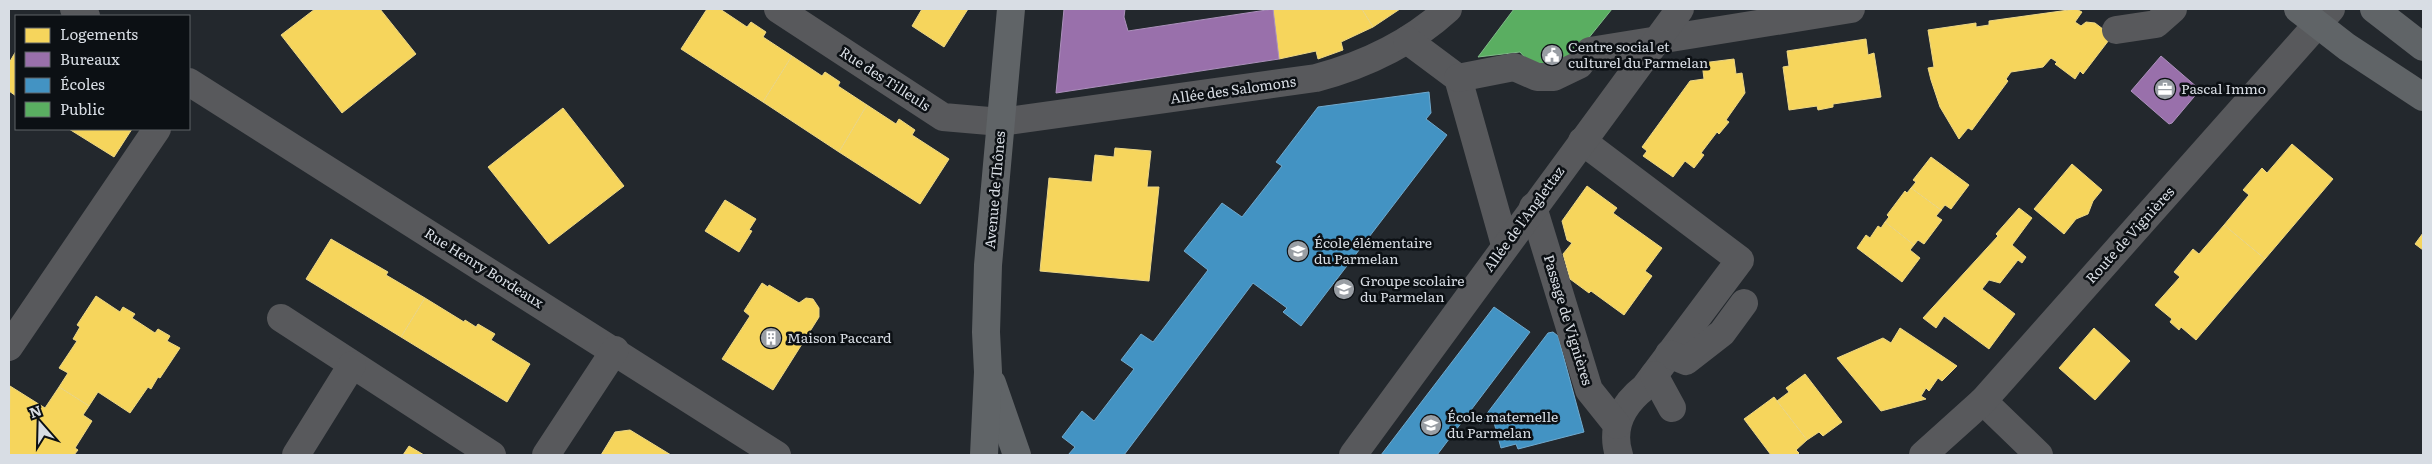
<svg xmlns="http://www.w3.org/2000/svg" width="2432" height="464" font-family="Literata,serif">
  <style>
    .homes { fill: #f6d55c; stroke: #edd785 }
    .offices { fill: #9970ab; stroke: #ac91bc }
    .schools { fill: #4393c3; stroke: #70a9cd }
    .public { fill: #5aae61; stroke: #80bc88 }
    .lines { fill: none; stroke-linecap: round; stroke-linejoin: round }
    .minor { stroke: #58595c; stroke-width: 28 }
    .major { stroke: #606467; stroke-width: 28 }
    .labels { text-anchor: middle; stroke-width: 5; stroke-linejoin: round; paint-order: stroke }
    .poi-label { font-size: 14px; fill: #d8dde4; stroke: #0c1014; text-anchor: start }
    .street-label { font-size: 14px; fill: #d8dde4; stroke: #0c1014 }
  </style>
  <rect width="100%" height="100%" fill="#23282d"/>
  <g class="homes">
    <path d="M315 9H380L416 54 342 113 281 35Z"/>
    <path d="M707 9H720L747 27 751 22 766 32 763 37 792 56 763 102 681 49Z"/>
    <path d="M922 9H968L944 47 912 26Z"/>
    <path d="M1273 9H1362L1373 27 1341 42 1343 50 1318 59 1316 51 1279 59Z"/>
    <path d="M1362 9H1400L1373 27Z"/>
    <path d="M2076 9 2082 12 2075 22 2081 26 2086 22 2095 23 2112 36 2083 74 2080 71 2075 79 2055 64 2057 62 2051 58 2043 67 2011 72 2006 79 2008 81 1972 130 1968 128 1959 139 1940 107 1931 80 1928 68 1934 67 1928 30 1976 23V27L1989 25V21Z"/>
    <path d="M1866 39 1868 55 1874 53 1881 97 1833 104V107L1818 110 1817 106 1789 110 1783 67 1789 66 1787 51Z"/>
    <path d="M16 51V96L9 91V63Z"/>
    <path d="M792 56 822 76 825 72 840 82 838 86 867 105 839 152 763 102Z"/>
    <path d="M1734 59 1736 74 1742 73 1745 93 1726 120 1729 122 1719 134 1717 132 1701 153 1704 155 1694 168 1685 161 1673 177 1643 156 1647 151 1642 147 1690 81 1704 79 1702 63Z"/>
    <path d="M867 105 896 124 899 119 915 130 912 135 949 159 920 204 839 152Z"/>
    <path d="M563 108 624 186 549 244 488 167Z"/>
    <path d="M69 129H132L114 157Z"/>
    <path d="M2292 144 2333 179 2265 259 2224 225 2249 195 2243 190 2262 168 2267 173Z"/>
    <path d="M1115 148 1151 151 1147 187H1159L1149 281 1040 271 1049 178 1092 182 1095 155 1114 157Z"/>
    <path d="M1931 157 1969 185 1951 209 1945 205 1941 210 1911 188 1916 182 1913 180Z"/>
    <path d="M2072 164 2102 190 2093 201 2088 214 2076 219 2064 234 2034 209Z"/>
    <path d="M1587 186 1617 208 1613 213 1662 248 1645 271 1652 276 1624 315 1591 291 1589 293 1570 279 1563 254 1572 243 1567 240 1562 221Z"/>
    <path d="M1911 188 1941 210 1936 216 1942 220 1924 244 1918 240 1914 245 1885 222 1889 217 1887 215 1905 191 1907 193Z"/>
    <path d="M725 200 756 219 749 230 752 231 739 252 705 231Z"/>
    <path d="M2019 208 2032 218 2012 245 2026 257 2022 263 2018 260 2000 283 1989 280 1982 289 2015 314 1989 349 1944 316 1936 328 1923 318 1998 236 1996 234Z"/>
    <path d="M1885 222 1914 245 1910 250 1920 258 1902 282 1857 248 1866 235 1870 238 1878 226 1881 228Z"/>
    <path d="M2224 225 2265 259 2196 340 2181 327 2179 330 2170 322 2172 319 2155 305 2180 277 2174 272 2193 249 2199 254Z"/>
    <path d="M2423 233V250L2415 244Z"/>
    <path d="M331 239 388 272 386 275 425 298 401 337 306 279Z"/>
    <path d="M762 283 768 287 769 285 799 303 806 298 813 299 819 308V317L773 390 722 359 750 316 744 311Z"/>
    <path d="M96 296 120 312 123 307 135 314 132 318 155 333 158 329 170 336 167 341 180 348 160 378 158 377 151 389 148 387 130 413 98 392 89 406 59 387 68 373 59 368 77 341 73 339 80 327 77 325Z"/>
    <path d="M425 298 464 322 465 320 476 327 478 324 495 334 491 340 530 364 507 402 401 337Z"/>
    <path d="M1900 328 1957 366 1942 381 1938 378 1929 391 1926 388 1921 396 1926 399 1881 411 1837 358 1883 338 1891 343Z"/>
    <path d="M2094 328 2130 361 2095 400 2059 368Z"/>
    <path d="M1805 374 1842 422 1823 436 1819 432 1807 440 1777 401 1789 392 1786 388Z"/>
    <path d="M10 386 45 408 59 387 89 406 83 415 92 421 75 448 78 450 74 455H9Z"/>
    <path d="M1774 397 1807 440 1796 450 1799 453 1797 455H1771L1744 419Z"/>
    <path d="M630 430 671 455H601L615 432Z"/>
    <path d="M409 446 424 455H403Z"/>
  </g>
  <g class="offices">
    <path d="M1064 9H1125L1124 17 1128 31 1273 9 1279 59 1056 93Z"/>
    <path d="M2161 56 2198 88 2199 91 2172 123 2169 124 2131 91Z"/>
  </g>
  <g class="schools">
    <path d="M1429 92 1431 113 1426 119 1447 135 1301 326 1283 312 1287 308 1253 283 1124 455H1068L1075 447 1062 437 1082 411 1094 421 1134 369 1121 360 1141 334 1153 342 1208 270 1184 251 1222 203 1242 217 1282 166 1276 162 1318 107Z"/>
    <path d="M1494 307 1530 332 1437 455H1381Z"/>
    <path d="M1553 332 1558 336 1584 432 1518 449 1516 444 1501 448 1493 419 1479 424 1548 333Z"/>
  </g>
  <path class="public" d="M1514 9H1612L1579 50 1548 68 1526 59 1520 52 1478 57Z"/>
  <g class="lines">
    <g class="minor">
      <path d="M74 9 86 16"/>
      <path d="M778 9 943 117 1001 122 1316 78C1365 65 1410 44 1448 9"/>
      <path d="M2116 30 2156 24 2173 9"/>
      <path d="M1407 40 1458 78 1505 245"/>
      <path d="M1458 78 1514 67 1537 77H1554L1579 65 1590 51 1851 9"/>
      <path d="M189 82 777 455"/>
      <path d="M1582 141 1740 260 1645 387C1623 404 1610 427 1619 455"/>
      <path d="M1533 207 1589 390 1617 425"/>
      <path d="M281 318 492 455"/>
      <path d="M9 347 157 129"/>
      <path d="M1669 354 1686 361 1722 333 1744 303"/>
      <path d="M1654 375 1672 408"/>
      <path d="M1983 401 2039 455"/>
      <path d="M296 455 352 365"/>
      <path d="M546 455 615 350"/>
      <path d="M1353 455 1680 9"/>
      <path d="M1923 455 1983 401 2331 9"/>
    </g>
    <g class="major">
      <path d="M2298 9 2347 47 2423 97"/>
      <path d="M2374 9 2423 47"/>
      <path d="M992 383 1017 455"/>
      <path d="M984 455 988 372 986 332 988 265 1011 9"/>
    </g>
  </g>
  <defs>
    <g id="civic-disc" transform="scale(1.125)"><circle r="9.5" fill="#999ea4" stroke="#0c1014"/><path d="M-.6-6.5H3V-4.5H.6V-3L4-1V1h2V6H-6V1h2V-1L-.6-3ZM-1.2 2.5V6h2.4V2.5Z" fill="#fff"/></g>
    <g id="office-disc" transform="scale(1.125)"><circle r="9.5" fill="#999ea4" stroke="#0c1014"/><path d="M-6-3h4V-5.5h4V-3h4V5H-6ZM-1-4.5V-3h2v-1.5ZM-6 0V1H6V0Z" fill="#fff"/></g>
    <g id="school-disc" transform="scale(1.125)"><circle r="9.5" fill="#999ea4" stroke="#0c1014"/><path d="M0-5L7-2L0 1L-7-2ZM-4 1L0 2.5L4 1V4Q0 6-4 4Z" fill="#fff"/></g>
    <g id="building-disc" transform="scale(1.125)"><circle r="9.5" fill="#999ea4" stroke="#0c1014"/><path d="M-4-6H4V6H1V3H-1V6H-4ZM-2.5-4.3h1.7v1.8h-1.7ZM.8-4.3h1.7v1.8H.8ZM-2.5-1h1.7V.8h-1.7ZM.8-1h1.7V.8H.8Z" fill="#fff"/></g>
  </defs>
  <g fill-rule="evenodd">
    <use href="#civic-disc" x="1552" y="55"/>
    <use href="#office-disc" x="2165" y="89"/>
    <use href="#school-disc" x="1298" y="251"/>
    <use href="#school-disc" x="1344" y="289"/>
    <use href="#building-disc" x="771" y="338"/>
    <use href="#school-disc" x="1431" y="425"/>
  </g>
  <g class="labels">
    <g class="poi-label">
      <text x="1568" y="52">Centre social et<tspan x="1568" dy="16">culturel du Parmelan</tspan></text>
      <text x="2181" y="94">Pascal Immo</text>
      <text x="1314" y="248">École élémentaire<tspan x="1314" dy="16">du Parmelan</tspan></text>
      <text x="1360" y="286">Groupe scolaire<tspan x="1360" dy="16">du Parmelan</tspan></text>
      <text x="787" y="343">Maison Paccard</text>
      <text x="1447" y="422">École maternelle<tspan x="1447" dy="16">du Parmelan</tspan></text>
    </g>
    <g class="street-label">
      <text transform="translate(885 79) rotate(33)" y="5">Rue des Tilleuls</text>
      <text transform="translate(1233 90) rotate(-8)" y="5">Allée des Salomons</text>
      <text transform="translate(995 190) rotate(-85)" y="5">Avenue de Thônes</text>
      <text transform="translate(1524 219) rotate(-54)" y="5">Allée de l'Anglettaz</text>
      <text transform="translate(2130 235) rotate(-48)" y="5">Route de Vignières</text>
      <text transform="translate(484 268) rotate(32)" y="5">Rue Henry Bordeaux</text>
      <text transform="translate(1568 320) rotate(73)" y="5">Passage de Vignières</text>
    </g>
  </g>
  <rect width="2432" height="464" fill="none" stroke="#d8dde4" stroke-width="20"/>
  <rect x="15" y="15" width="175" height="115" fill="#0c1014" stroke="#5e6267"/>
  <rect x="25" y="28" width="25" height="15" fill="#f6d55c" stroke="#5e6267"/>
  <text x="60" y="40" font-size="15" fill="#d8dde4">Logements</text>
  <rect x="25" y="52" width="25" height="15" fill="#9970ab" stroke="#5e6267"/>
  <text x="60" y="65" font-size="15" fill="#d8dde4">Bureaux</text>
  <rect x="25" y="78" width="25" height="15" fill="#4393c3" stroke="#5e6267"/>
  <text x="60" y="90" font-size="15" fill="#d8dde4">Écoles</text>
  <rect x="25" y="102" width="25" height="15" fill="#5aae61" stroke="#5e6267"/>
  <text x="60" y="115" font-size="15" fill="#d8dde4">Public</text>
  <g transform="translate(40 424) rotate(340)" stroke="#0c1014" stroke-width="4" paint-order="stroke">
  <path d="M0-4L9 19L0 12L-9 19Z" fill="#d8dde4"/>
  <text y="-8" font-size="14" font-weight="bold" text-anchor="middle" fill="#d8dde4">N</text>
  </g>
</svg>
